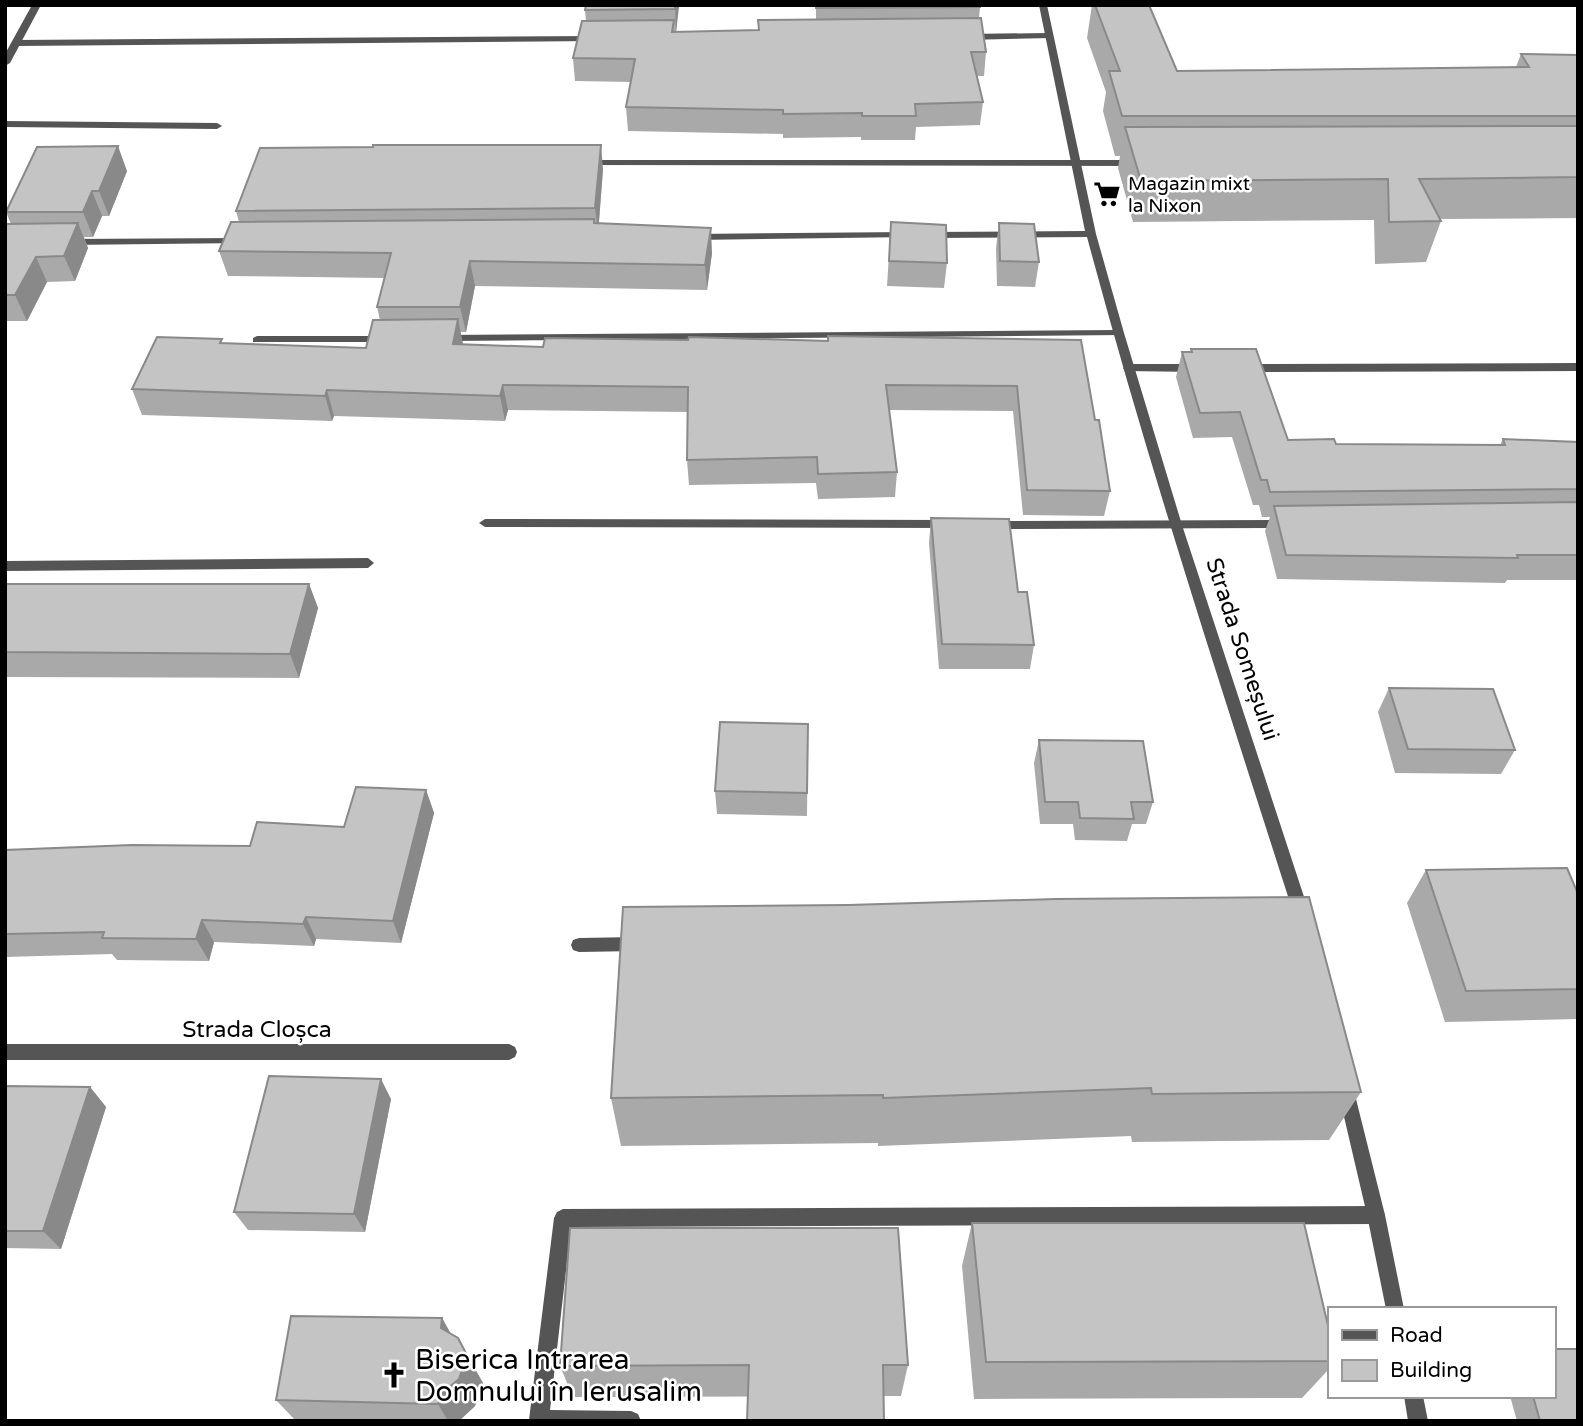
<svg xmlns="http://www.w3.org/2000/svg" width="1583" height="1426" font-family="'Varela Round',sans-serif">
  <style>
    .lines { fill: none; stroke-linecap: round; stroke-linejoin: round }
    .lane { fill: #555; fill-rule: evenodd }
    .street { fill: #555; fill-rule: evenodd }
    .wall { fill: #a9a9a9 }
    .shaded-wall { fill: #898989 }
    .building { fill: #c4c4c4; stroke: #898989; stroke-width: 2 }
    .labels { text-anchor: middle; stroke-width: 5; stroke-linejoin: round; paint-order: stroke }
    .far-poi-label { font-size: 19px; fill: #000; stroke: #fff; text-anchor: start }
    .street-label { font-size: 23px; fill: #000; stroke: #fff }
    .near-poi-label { font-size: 28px; fill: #000; stroke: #fff; text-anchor: start }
  </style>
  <rect width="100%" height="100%" fill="#fff"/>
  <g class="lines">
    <g class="lane">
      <path d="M1048 33 1052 36 1051 38 966 40 962 37 966 34Z"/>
      <path d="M595 36 599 39 598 41 16 46 11 43 16 40Z"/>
      <path d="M5 121 217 123 222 126 217 129 5 127Z"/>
      <path d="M585 160H1135L1140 163 1135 166 581 165V161Z"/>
      <path d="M1118 330 1124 333 1122 335 444 341 438 338 444 335Z"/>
      <path d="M257 336H385L391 339 385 342H253V338Z"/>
      <path d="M1578 363V371L1246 372 1240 368 1246 364Z"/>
      <path d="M1129 364H1197L1203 368 1197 372 1125 371 1123 368Z"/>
      <path d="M485 519 950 520 956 524 950 528 485 527 479 523Z"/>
      <path d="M1286 520 1292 524 1286 528 991 529 985 525 991 521Z"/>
      <path d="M368 558 374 563 368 568 5 571V561Z"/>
      <path d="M637 937 643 939 645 944 643 949 637 951 579 952 573 950 571 945 573 940 579 938Z"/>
      <path d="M1376 1206 1382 1209 1385 1215 1382 1221 1376 1224 571 1227 550 1410 631 1411 638 1414 641 1421 529 1420 554 1218 557 1212 563 1209Z"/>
    </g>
    <g class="street">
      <path d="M32 5H41L10 63 5 66V54Z"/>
      <path d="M1039 5H1047L1096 234 1124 333 1182 525 1310 915 1307 920 1302 922 1297 920 1294 915C1222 690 1148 465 1087 237L928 238 923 235 928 232 1085 231Z"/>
      <path d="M908 232 912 233V237L694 240 689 237 694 234Z"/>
      <path d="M240 238 245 241 244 243 67 245 62 242 67 239Z"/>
      <path d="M5 1044H509L515 1047 517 1052 515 1057 509 1060H5Z"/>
      <path d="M1346 1083 1352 1085 1354 1091 1385 1215 1404 1309H1386L1367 1215 1338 1091 1340 1085Z"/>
      <path d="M1404 1396H1423L1428 1421H1408Z"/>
    </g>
  </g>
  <g class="wall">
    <path d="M678 5 676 32 758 30V20L816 19V5L980 7 979 18 986 52 984 76H977L983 102 980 125 916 127 915 140H861V137L783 138V134L628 131 626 107 631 82 575 81 573 58 586 21 585 10Z"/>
    <path d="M1092 5H1149L1177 71 1516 67 1521 54 1578 55V218L1440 219 1441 221 1426 262 1375 264 1374 220 1133 222 1118 168 1120 156H1115L1103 111 1106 92 1087 38Z"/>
    <path d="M603 169 599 223 712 253 707 290 475 286 466 332H460L463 345 543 347 688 340 828 341 1081 340 1095 420 1110 491 1104 516 1023 515 1013 411 889 410 897 472 895 497 818 499 816 483 689 485 687 460 688 412 508 410 505 421 334 416 332 421 142 415 132 389 223 343 366 348 380 320 377 307 384 278 228 276 219 251 239 222 236 211Z"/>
    <path d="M127 171 109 216H102L93 237H84L88 248 75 281 47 282 27 321H5V224H11L6 212Z"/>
    <path d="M891 222 947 263 944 288 887 286Z"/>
    <path d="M999 223 1039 262 1035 287 997 286 996 248Z"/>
    <path d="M1191 349 1288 440 1336 444 1500 445 1503 439 1578 442V580H1507L1505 583 1277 579 1265 531 1270 517H1262L1259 505H1253L1232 437 1193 438 1176 377 1182 352H1191Z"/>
    <path d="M931 518 1018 592 1034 645 1030 669H939L929 543Z"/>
    <path d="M5 584H309L318 608 299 678 5 677Z"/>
    <path d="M1389 688 1515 750 1501 774 1395 773 1378 712Z"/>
    <path d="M808 724 807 816 717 814 715 791Z"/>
    <path d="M1039 740 1153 802 1146 824H1132L1127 841 1075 840 1073 824H1040L1034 763Z"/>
    <path d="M426 790 434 813 401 943 316 939 314 946 214 942 209 961 117 960 112 954 5 957V850L250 846 344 827Z"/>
    <path d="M1426 870 1578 894V1019L1445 1022 1407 903Z"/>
    <path d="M623 907 1361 1092 1329 1140 1132 1142 1131 1136 878 1146V1143L621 1146 611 1098Z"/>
    <path d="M5 1086 90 1087 106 1107 61 1249 5 1248Z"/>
    <path d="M391 1099 365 1232 248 1230 234 1212Z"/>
    <path d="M972 1223 1329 1330V1369L1302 1398 974 1399 962 1266Z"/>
    <path d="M442 1318 451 1334 483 1383 475 1406 459 1421H296L276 1400Z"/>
    <path d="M908 1365 901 1396 573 1397 560 1366Z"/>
    <path d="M1510 1396H1553L1578 1421H1517Z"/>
  </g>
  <g class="shaded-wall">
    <path d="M675 5H678L679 7 676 33Z"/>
    <path d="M601 145 603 169 598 232 595 208Z"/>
    <path d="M118 146 127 171 109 216 99 191Z"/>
    <path d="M92 191 102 216 93 237 83 212Z"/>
    <path d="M78 223 88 248 75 281 64 256Z"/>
    <path d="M711 228 712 253 707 290 705 265Z"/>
    <path d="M36 257 47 282 27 321 15 295Z"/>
    <path d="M470 261 475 286 466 332 460 307Z"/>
    <path d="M458 319 463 344H453Z"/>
    <path d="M503 385 508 410 505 421 500 396Z"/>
    <path d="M327 390 334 416 332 421 325 396Z"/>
    <path d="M309 584 318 608 299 678 290 654Z"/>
    <path d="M426 790 434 813 401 943 393 921Z"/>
    <path d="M306 917 316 939 314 946 303 924Z"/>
    <path d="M202 920 214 942 209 961 196 939Z"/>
    <path d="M381 1079 391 1099 365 1232 354 1214Z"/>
    <path d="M90 1087 106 1107 61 1249 43 1231Z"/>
    <path d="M442 1318 458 1347 441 1328Z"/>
    <path d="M458 1338 483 1383 475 1406 459 1421H448L438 1404Z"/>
  </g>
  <g class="building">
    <path d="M586 5H675V9L585 10Z"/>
    <path d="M816 5H980V7L816 8Z"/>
    <path d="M1095 5H1149L1177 71 1529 67 1521 54 1578 55V116H1122L1109 71H1120Z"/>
    <path d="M981 18 986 52H971L983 102 915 104 916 116H862V113L783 114V110L626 107 635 59 573 58 582 21 674 20 672 32 759 30 758 20Z"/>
    <path d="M1578 126V177L1419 179 1441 221 1389 222 1388 179 1141 181 1125 127Z"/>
    <path d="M373 145H601L595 208 236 211 260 148 373 147Z"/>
    <path d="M118 146 99 191H92L83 212H6L37 147Z"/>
    <path d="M594 219V223L711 228 705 265 470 261 460 307H377L391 253 219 251 231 222Z"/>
    <path d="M891 222 946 225 947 263 889 261Z"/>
    <path d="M78 223 64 256 36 257 15 295H5V224Z"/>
    <path d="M999 223 1034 224 1039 262 1000 261Z"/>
    <path d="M458 319 453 344 543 347 545 338 688 340 689 337 828 341V336L1081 340 1095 420H1099L1110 491 1027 490 1017 386 886 385 897 472 818 474 817 457 687 460 688 387 503 385 500 396 327 390 325 396 132 389 157 337 222 339 220 343 366 348 373 320Z"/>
    <path d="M1191 349H1256L1288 440 1334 439 1336 444 1505 445 1503 439 1578 442V489L1270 492 1267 480H1261L1240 412 1200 413 1182 352H1192Z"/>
    <path d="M1578 502V555H1517L1518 558 1286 555 1274 506Z"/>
    <path d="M931 518 1009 519 1018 592H1027L1034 645 942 644Z"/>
    <path d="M5 584H309L290 654 5 652Z"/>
    <path d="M1389 688 1493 689 1515 750 1408 749Z"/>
    <path d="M720 722 808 724 807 793 715 791Z"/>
    <path d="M1039 740 1143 741 1153 802H1131L1134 819 1080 818 1078 802H1045Z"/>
    <path d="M356 787 426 790 393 921 306 917 303 924 202 920 196 939 102 938 104 932 5 934V850L132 845 250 846 257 822 344 827Z"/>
    <path d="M1567 868 1578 894V989L1466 991 1426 870Z"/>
    <path d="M1309 897 1361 1092 1152 1094 1151 1088 883 1098V1095L611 1098 623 907 848 905 1056 899Z"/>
    <path d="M269 1076 381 1079 354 1214 234 1212Z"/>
    <path d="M5 1086 90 1087 43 1231H5Z"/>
    <path d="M972 1223H1304L1329 1330V1361L986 1362Z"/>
    <path d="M570 1228H898L908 1365H883L884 1421H747L749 1365 560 1366Z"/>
    <path d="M291 1316 442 1318 441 1328 458 1338 467 1355 459 1379 443 1392 438 1404 276 1400Z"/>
    <path d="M1553 1349H1578V1421H1540L1533 1396H1553Z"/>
  </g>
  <defs>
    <g id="supermarket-bare" transform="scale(2.1)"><path d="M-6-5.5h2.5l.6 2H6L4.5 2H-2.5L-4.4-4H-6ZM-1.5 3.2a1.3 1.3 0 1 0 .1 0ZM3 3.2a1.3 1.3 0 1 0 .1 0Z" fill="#000" stroke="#fff" stroke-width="2.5" paint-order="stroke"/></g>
    <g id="church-bare" transform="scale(2.1)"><path d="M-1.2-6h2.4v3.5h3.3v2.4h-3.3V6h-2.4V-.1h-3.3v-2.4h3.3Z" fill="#000" stroke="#fff" stroke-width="2.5" paint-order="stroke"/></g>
  </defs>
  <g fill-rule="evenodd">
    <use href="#supermarket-bare" x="1107" y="194"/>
    <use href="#church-bare" x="394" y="1375"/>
  </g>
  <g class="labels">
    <g class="far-poi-label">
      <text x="1128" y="190">Magazin mixt<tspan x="1128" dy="22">la Nixon</tspan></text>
    </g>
    <g class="street-label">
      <text transform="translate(1243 649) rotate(72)" y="8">Strada Someșului</text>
      <text x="257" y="1037">Strada Cloșca</text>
    </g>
    <g class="near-poi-label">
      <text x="415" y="1369">Biserica Intrarea<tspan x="415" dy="32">Domnului în Ierusalim</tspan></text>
    </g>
  </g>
  <rect width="1583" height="1426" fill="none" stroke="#000000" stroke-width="14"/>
  <rect x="1328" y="1307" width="228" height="91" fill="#ffffff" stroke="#999999" stroke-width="2"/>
  <rect x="1342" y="1330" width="35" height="10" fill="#555555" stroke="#999999" stroke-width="2"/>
  <text x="1390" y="1342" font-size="21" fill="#000000">Road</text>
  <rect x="1342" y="1360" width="35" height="21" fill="#c4c4c4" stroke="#999999" stroke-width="2"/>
  <text x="1390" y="1377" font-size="21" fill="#000000">Building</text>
</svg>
